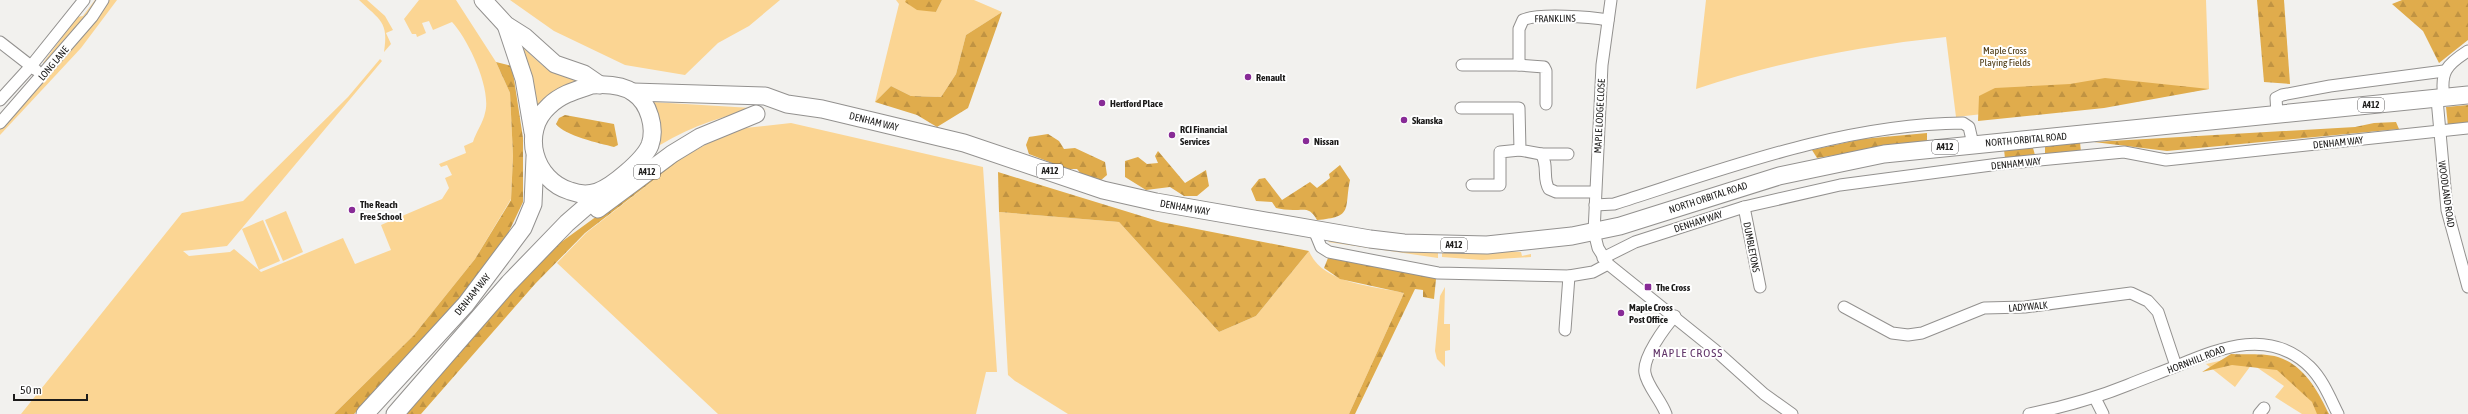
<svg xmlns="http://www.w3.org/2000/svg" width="2468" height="414" font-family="'Asap Condensed',sans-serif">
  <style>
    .green { fill: #fbd593 }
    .forest { fill: url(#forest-firs) }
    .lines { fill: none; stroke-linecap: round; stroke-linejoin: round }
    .minor-casing { stroke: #93918f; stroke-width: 13 }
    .primary-casing { stroke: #93918f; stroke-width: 19 }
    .minor { stroke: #fff; stroke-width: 11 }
    .primary { stroke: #fff; stroke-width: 17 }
    .poi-dot { fill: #882b96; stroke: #fff; stroke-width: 1.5 }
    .labels { text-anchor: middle; stroke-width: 4; stroke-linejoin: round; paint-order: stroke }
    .shield { fill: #fff; stroke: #605f5f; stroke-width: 1 }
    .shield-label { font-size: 9px; font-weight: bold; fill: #1c1b1a }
    .street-label { font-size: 10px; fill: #1c1b1a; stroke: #fff }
    .park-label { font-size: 10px; fill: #473208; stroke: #fff }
    .poi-label { font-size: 10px; font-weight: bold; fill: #1c1b1a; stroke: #fff; text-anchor: start }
    .quarter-label { font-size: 12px; letter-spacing: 1px; fill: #613468; stroke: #fff }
  </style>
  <defs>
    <pattern id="forest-firs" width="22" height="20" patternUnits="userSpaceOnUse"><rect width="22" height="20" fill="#e0ac4c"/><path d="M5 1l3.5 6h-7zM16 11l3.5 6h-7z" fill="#c09342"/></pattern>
  </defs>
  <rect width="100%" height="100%" fill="#f2f1ee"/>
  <g class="green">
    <path d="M95 0H100L45 64 43 63 77 17 83 16Z"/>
    <path d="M107 0H117L81 48 0 135V128Z"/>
    <path d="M359 0H367L385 16 393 30 386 33 391 44 384 52C389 22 380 20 359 0Z"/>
    <path d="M419 0H456L496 62 510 93 513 156 511 199 475 259 414 335 334 414H21L182 213 243 201 348 97 380 59 382 61 227 246 183 251 189 256 230 252 234 249 259 270 242 229 263 220 280 261 259 270 261 272 343 238 355 264 391 250 381 225 442 199 449 188 445 178 452 175 447 165 441 167 439 164 466 153 464 146 473 142C476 132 483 123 485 113 492 89 468 39 452 22L433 30 429 21 422 23 426 33 417 37 416 34H412L404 19Z"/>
    <path d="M510 0H780L749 26 718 43 685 75 625 65 554 31Z"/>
    <path d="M896 0H906V2L936 12 942 0H974L1002 12 966 35 956 74 941 97 911 96 891 86 875 102 899 4Z"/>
    <path d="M1706 0H2206L2209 89 1956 117 1946 37C1860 46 1778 62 1696 89Z"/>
    <path d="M521 46 542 65 577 81 537 108Z"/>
    <path d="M652 102 767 109C728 113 694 125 660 145V135Z"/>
    <path d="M791 123 983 167 997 372H986L976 414H718L557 263 586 233 685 156 714 140 745 128Z"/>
    <path d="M286 211 303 252 283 261 265 220Z"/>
    <path d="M999 212 1119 222 1219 332 1256 316 1309 251C1322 284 1374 286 1404 293L1349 414H1068L1015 381 1008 375Z"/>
    <path d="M1331 240 1396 250 1438 253V258L1328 242Z"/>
    <path d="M1497 251 1521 252 1522 256 1531 254V257L1482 260 1442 257V253Z"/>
    <path d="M1445 287 1444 324H1450V350L1445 351V367L1437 359 1435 351 1440 296Z"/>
    <path d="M2245 355 2269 358 2324 414H2302L2275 397 2284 386 2252 364 2235 387 2206 364Z"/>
  </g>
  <g class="forest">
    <path d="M906 0H942L936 12 917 10 905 2Z"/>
    <path d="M2257 0H2284L2290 84 2264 82Z"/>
    <path d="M2402 0H2468V40L2439 63 2423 31 2392 4Z"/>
    <path d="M1002 12 968 108 937 127 917 115 875 102 891 86 911 96 941 97 956 74 966 35Z"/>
    <path d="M496 62 512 66 523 138V202L504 242 460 300 387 383 354 414H334L414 335 475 259 511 200 513 156 510 93Z"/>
    <path d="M2105 78 2209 89 2104 108 1978 121 1979 96 1995 88 2070 84Z"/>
    <path d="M2468 105V124L2448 126 2446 107Z"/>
    <path d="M565 115 614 124 618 145 614 147C599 143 565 136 556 124L559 118Z"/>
    <path d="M2396 122 2399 129 2167 151 2094 142 2355 127 2374 123Z"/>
    <path d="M1927 133V141L1817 158 1812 150 1862 139Z"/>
    <path d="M1048 134 1059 141 1064 149 1075 148 1105 162 1107 175 1100 181 1083 176 1077 169H1067L1029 154 1026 145 1029 137Z"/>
    <path d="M2080 142 2081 152 2045 156V147Z"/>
    <path d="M2033 148 2035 155 2005 159 2004 149Z"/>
    <path d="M1158 151 1185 183 1206 170 1209 186 1197 196H1184L1170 187 1146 190 1125 177V161L1138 157 1147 164 1158 163 1155 156Z"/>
    <path d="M682 154 685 156 585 233 535 284 421 414H401L516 284 549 251Z"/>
    <path d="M1340 165 1350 180C1344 209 1354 217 1317 220 1310 207 1305 210 1293 210 1287 210 1281 209 1276 208L1272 202 1256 201 1251 189 1259 179 1265 178 1282 200 1310 182 1317 188 1330 178 1329 174Z"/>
    <path d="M998 172 1161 222 1309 251 1256 316 1219 332 1119 222 999 212Z"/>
    <path d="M1328 258 1434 277 1436 279 1434 299 1423 297V290L1415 289 1355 414H1349L1404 293 1340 279 1324 268Z"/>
    <path d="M2231 354C2246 355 2264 353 2278 357 2304 365 2318 391 2329 414H2317L2312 402 2277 370 2232 365 2202 372Z"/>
  </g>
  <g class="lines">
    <g class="minor-casing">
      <g id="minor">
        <path d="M1611 0 1602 65 1594 232 1598 248 1608 264 1715 350 1764 394 1792 414"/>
        <path d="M0 42 36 70"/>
        <path d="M1462 65H1519L1544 67 1546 71V104"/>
        <path d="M1519 65V29L1523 20C1538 13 1591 17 1608 20"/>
        <path d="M2444 98C2440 72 2446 65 2468 51"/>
        <path d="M2437 99 2447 210 2468 287"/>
        <path d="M0 100 31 66 84 0"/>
        <path d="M1461 108H1519L1520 150 1541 154C1549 165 1542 179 1549 189L1556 192H1595"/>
        <path d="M2277 114 2276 98 2282 95 2330 86 2444 71"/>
        <path d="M0 123 92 17 103 0"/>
        <path d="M1541 154H1568"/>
        <path d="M1472 185H1500V152L1520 150"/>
        <path d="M1595 205 1614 204C1727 168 1843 124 1963 123L1969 127 1973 144"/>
        <path d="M1744 207 1760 287"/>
        <path d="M1314 230 1321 247 1329 252 1438 273 1569 276 1593 272 1608 264"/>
        <path d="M1603 258 1635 242 1744 207 1840 185 1999 164 2124 152 2166 160 2468 128"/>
        <path d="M1844 307 1892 333 1908 335 1922 333 1984 308 2025 307 2131 293 2148 301 2158 312 2176 366"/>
        <path d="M1565 330 1569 276"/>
        <path d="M2095 398 2103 414"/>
        <path d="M1666 414C1661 400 1647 386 1645 373 1642 358 1665 327 1675 316"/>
        <path d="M2029 414C2063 407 2096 398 2128 385 2145 378 2162 372 2179 365 2223 347 2270 328 2310 367 2323 380 2330 398 2338 414"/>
        <path d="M2259 414 2264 408"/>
      </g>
    </g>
    <g class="primary-casing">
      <g id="primary">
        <path d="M483 0 506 25 525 37 555 64 584 74 600 85"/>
        <path d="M506 25 524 79 533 132"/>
        <path d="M592 85C605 84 623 85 634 93 649 103 656 128 650 145 644 160 612 187 597 192 588 195 578 194 570 191 534 180 520 132 549 106 561 94 577 90 592 85Z"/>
        <path d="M633 92 765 96 787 104 822 109 964 143 1103 190 1156 202 1370 239 1404 243 1487 245 1572 236 1620 226 1779 176 1884 154 2468 95"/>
        <path d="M598 209 672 154 700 137 756 114"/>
        <path d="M365 414 466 304 523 228 533 204 535 157"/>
        <path d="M395 414 509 283 567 223 605 190"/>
      </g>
    </g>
    <use href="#minor" class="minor"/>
    <use href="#primary" class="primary"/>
  </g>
  <g class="poi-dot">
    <circle cx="1248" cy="77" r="4"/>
    <circle cx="1102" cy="103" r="4"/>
    <circle cx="1404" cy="120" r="4"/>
    <circle cx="1172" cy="135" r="4"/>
    <circle cx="1306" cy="141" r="4"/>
    <circle cx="352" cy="210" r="4"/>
    <rect x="1644" y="283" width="8" height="8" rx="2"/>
    <circle cx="1621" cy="313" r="4"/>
  </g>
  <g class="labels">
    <g class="shield">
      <rect x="2358" y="98" width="26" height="14" rx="3"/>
      <rect x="1932" y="140" width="26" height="14" rx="3"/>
      <rect x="1037" y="164" width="26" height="14" rx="3"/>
      <rect x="634" y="165" width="26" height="14" rx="3"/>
      <rect x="1441" y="238" width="26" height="14" rx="3"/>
    </g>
    <g class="shield-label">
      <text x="2371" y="108">A412</text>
      <text x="1945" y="150">A412</text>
      <text x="1050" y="174">A412</text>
      <text x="647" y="175">A412</text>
      <text x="1454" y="248">A412</text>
    </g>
    <g class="street-label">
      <text transform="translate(1555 18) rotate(-1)" y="4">FRANKLINS</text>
      <text transform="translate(53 63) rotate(-50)" y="4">LONG LANE</text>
      <text transform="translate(1599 116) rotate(-87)" y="4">MAPLE LODGE CLOSE</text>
      <text transform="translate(874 121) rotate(14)" y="4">DENHAM WAY</text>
      <text transform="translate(2026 139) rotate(-5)" y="4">NORTH ORBITAL ROAD</text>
      <text transform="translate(2338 142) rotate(-6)" y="4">DENHAM WAY</text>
      <text transform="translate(2016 163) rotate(-6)" y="4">DENHAM WAY</text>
      <text transform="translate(2447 194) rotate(82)" y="4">WOODLAND ROAD</text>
      <text transform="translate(1708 197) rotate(-18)" y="4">NORTH ORBITAL ROAD</text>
      <text transform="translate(1185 207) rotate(10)" y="4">DENHAM WAY</text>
      <text transform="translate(1698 221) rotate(-18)" y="4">DENHAM WAY</text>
      <text transform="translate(1752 247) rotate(79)" y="4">DUMBLETONS</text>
      <text transform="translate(472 294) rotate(-51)" y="4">DENHAM WAY</text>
      <text transform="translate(2028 306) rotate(-5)" y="4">LADYWALK</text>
      <text transform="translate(2196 359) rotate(-21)" y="4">HORNHILL ROAD</text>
    </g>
    <g class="park-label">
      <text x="2005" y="54">Maple Cross<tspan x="2005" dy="12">Playing Fields</tspan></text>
    </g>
    <g class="poi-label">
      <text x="1256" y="81">Renault</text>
      <text x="1110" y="107">Hertford Place</text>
      <text x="1412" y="124">Skanska</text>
      <text x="1180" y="133">RCI Financial<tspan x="1180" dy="12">Services</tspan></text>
      <text x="1314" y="145">Nissan</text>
      <text x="360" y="208">The Reach<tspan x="360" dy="12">Free School</tspan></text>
      <text x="1656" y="291">The Cross</text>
      <text x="1629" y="311">Maple Cross<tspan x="1629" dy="12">Post Office</tspan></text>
    </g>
    <g class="quarter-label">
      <text x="1688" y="357">MAPLE CROSS</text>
    </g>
  </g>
  <path d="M14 394v6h73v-6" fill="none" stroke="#1c1b1a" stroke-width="2"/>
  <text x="20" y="394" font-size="12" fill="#1c1b1a" stroke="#ffffff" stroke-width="3" paint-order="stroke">50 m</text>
</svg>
